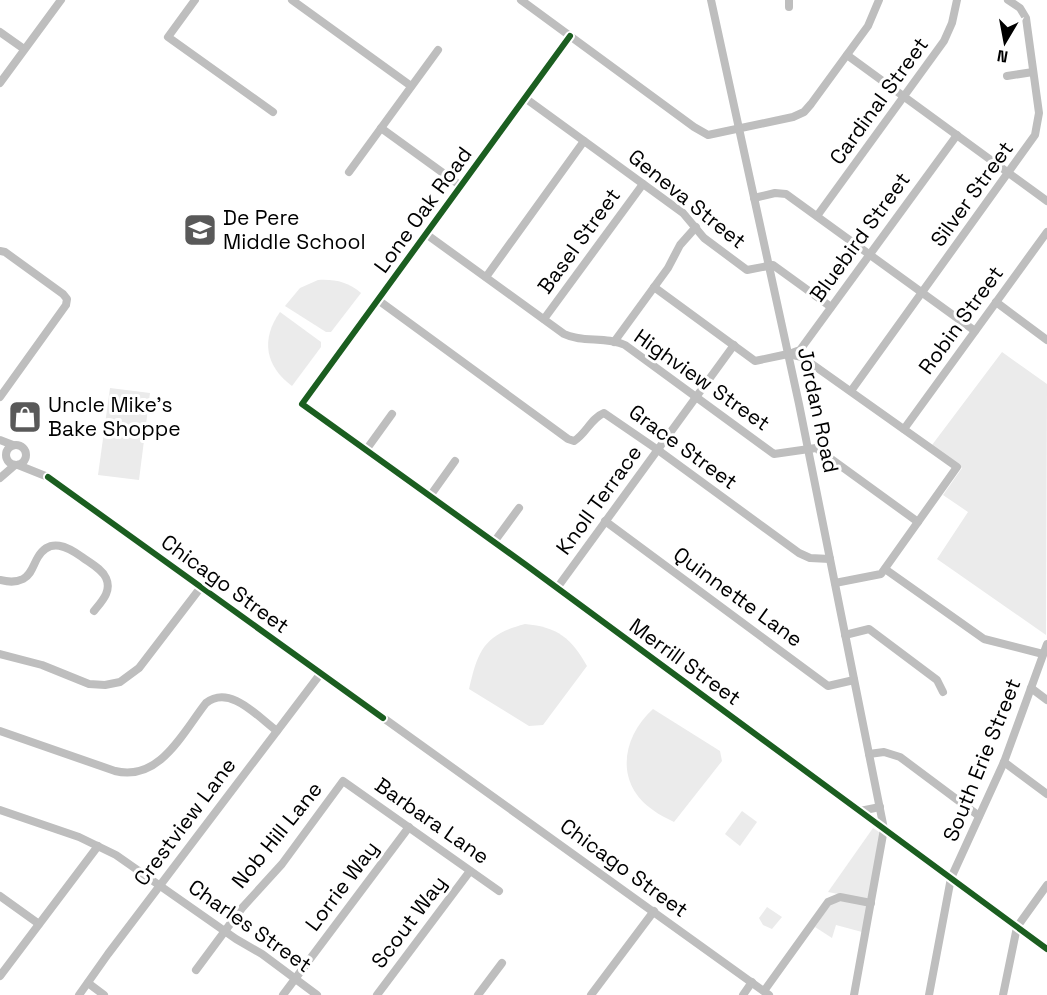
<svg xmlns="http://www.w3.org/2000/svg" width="1047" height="995" font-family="'Space Grotesk',sans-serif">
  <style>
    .green { fill: #ebebeb }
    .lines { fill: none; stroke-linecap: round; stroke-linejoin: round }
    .minor { stroke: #bebebe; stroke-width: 8 }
    .cycleway-casing { stroke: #fff; stroke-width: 10 }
    .cycleway { stroke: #1b5e20; stroke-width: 6 }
    .labels { text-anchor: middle; stroke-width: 6; stroke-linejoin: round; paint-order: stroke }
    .street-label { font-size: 21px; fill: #000; stroke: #fff }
    .poi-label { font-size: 21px; fill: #000; stroke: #fff; text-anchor: start }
  </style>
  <rect width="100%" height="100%" fill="#fff"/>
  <g class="green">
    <path d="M318 280C335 279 348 282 361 293L331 332H326L285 306 300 288Z"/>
    <path d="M280 312 321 342V347L292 386C266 367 260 340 280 312Z"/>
    <path d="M1002 352 1047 384 1046 635 937 559 968 512 943 495 962 468 932 445Z"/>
    <path d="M110 388 150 393 139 480 98 475Z"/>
    <path d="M525 624C558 627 571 638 587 666L543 725 529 726 469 689C478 650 484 635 525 624Z"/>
    <path d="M653 709 720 751 722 761 674 822C667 818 659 815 653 810 614 783 622 737 653 709Z"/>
    <path d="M742 811 757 822 740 846 725 834Z"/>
    <path d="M873 828 882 834 868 900 828 892Z"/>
    <path d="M835 898 867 905 862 932 836 925 832 938 815 927Z"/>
    <path d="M767 907 782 917 772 929 763 925 759 918Z"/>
  </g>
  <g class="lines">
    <g class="minor">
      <path d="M195 0 168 37 273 112"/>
      <path d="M292 0 411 86"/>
      <path d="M521 0 694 127 708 135 793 117 804 112 811 104 868 26 879 0"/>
      <path d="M711 0 799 404 884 829 854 995"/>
      <path d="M789 7V0"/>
      <path d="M0 32 24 49"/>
      <path d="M570 36 302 404 526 565 1047 949"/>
      <path d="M847 55 1047 201"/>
      <path d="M1007 76 1033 72"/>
      <path d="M0 83 61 0"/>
      <path d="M525 98 683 213 704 238 747 270 773 265 831 307"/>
      <path d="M381 128 461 186"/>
      <path d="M349 172 438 50"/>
      <path d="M754 198 775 193 786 194 975 331"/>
      <path d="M817 216 944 41 952 23 957 0"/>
      <path d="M426 234 564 334C582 343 606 336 625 345L774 454 816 448 918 522"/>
      <path d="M0 251 5 252 63 294 67 299 66 305 0 397"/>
      <path d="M486 277 584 141"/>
      <path d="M654 287 755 361 788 354 802 357 957 467 881 574 835 583"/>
      <path d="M378 300 568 439 574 441C586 434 591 418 604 413L658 450 799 553 810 558 830 559"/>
      <path d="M996 302 1047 340"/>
      <path d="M544 319 643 184"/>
      <path d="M614 342 668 268 680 245 696 227"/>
      <path d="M789 354 800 350 957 135"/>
      <path d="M851 391 1035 135 1039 113 1026 18 1020 8 1008 0"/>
      <path d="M904 429 1047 232"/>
      <path d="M0 440 13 445"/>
      <circle cx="16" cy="455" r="10"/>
      <path d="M366 450 392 414"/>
      <path d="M18 465 48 477 769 995"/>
      <path d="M0 478 15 465"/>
      <path d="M430 496 455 461"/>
      <path d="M605 521 828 686 854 680"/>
      <path d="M494 542 519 508"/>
      <path d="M885 569 984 639 1043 654"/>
      <path d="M0 580C8 582 15 583 23 579 32 574 33 565 38 557 50 537 68 547 82 557 90 563 102 569 106 578 112 591 102 601 94 611"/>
      <path d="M557 588 734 345"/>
      <path d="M845 635 869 629 937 680 943 692"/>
      <path d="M0 654 42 665 89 684 105 685 120 682 139 668 201 587"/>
      <path d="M1031 688 1047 700"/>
      <path d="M0 731 115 771C160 782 183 732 206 703 230 684 258 717 277 731"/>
      <path d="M869 754 884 752 900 757 979 816"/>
      <path d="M1004 762 1047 794"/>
      <path d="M0 810 79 837 116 855 236 939 262 954 317 995"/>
      <path d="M860 811 880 807"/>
      <path d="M0 896 39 924"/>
      <path d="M196 970 242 908 282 864 343 781 499 891"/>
      <path d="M0 976 98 846"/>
      <path d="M88 983 104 995"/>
      <path d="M764 991 828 902 840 897 871 903"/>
      <path d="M79 995 108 954 321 673"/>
      <path d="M283 995 409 827"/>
      <path d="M377 995 470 871"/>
      <path d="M478 995 502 963"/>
      <path d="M591 995 654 911"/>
      <path d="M743 995 752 982"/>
      <path d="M929 995 951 878 1004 762 1047 644"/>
      <path d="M1003 995 1017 927 1047 885"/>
    </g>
    <g class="cycleway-casing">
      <g id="cycleway">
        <path d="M570 36 302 404 526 565 1047 949"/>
        <path d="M48 477 383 718"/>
      </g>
    </g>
    <use href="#cycleway" class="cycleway"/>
  </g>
  <defs>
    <g id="school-square" transform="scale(1.725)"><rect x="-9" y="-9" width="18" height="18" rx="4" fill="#595959" stroke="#fff"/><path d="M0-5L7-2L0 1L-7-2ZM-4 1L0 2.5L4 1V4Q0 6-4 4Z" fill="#fff"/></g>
    <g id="shop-square" transform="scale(1.725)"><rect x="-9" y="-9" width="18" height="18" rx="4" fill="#595959" stroke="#fff"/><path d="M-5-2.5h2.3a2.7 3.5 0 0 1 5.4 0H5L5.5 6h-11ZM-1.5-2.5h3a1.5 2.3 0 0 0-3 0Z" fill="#fff"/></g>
  </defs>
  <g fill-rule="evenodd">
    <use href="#school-square" x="200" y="230"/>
    <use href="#shop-square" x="25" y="417"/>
  </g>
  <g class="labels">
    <g class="street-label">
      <text transform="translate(879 101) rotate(-54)" y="7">Cardinal Street</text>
      <text transform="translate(972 194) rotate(-54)" y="7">Silver Street</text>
      <text transform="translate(687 199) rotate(39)" y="7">Geneva Street</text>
      <text transform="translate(423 210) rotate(-54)" y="7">Lone Oak Road</text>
      <text transform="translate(860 237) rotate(-54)" y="7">Bluebird Street</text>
      <text transform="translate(579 241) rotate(-54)" y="7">Basel Street</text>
      <text transform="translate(961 320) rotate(-54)" y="7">Robin Street</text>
      <text transform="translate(702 380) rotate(35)" y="7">Highview Street</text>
      <text transform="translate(818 410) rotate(78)" y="7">Jordan Road</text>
      <text transform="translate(683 447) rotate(36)" y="7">Grace Street</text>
      <text transform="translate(599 500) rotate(-54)" y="7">Knoll Terrace</text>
      <text transform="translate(225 584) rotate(36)" y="7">Chicago Street</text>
      <text transform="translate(738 597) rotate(36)" y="7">Quinnette Lane</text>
      <text transform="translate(685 662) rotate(36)" y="7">Merrill Street</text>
      <text transform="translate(982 760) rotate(-68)" y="7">South Erie Street</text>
      <text transform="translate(432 821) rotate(35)" y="7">Barbara Lane</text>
      <text transform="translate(185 822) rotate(-53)" y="7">Crestview Lane</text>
      <text transform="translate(277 835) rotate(-51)" y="7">Nob Hill Lane</text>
      <text transform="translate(624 868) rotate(36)" y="7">Chicago Street</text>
      <text transform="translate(342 886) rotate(-53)" y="7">Lorrie Way</text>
      <text transform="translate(409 922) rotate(-53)" y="7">Scout Way</text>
      <text transform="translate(250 926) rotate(35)" y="7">Charles Street</text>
    </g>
    <g class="poi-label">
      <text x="223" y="225">De Pere<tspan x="223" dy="24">Middle School</tspan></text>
      <text x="48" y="412">Uncle Mike's<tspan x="48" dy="24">Bake Shoppe</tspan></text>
    </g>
  </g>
  <g transform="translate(1005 42) rotate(190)" stroke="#ffffff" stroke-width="4.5" paint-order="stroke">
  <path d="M0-4.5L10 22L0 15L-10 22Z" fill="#000000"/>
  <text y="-9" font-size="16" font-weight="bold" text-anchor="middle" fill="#000000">N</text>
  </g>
</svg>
